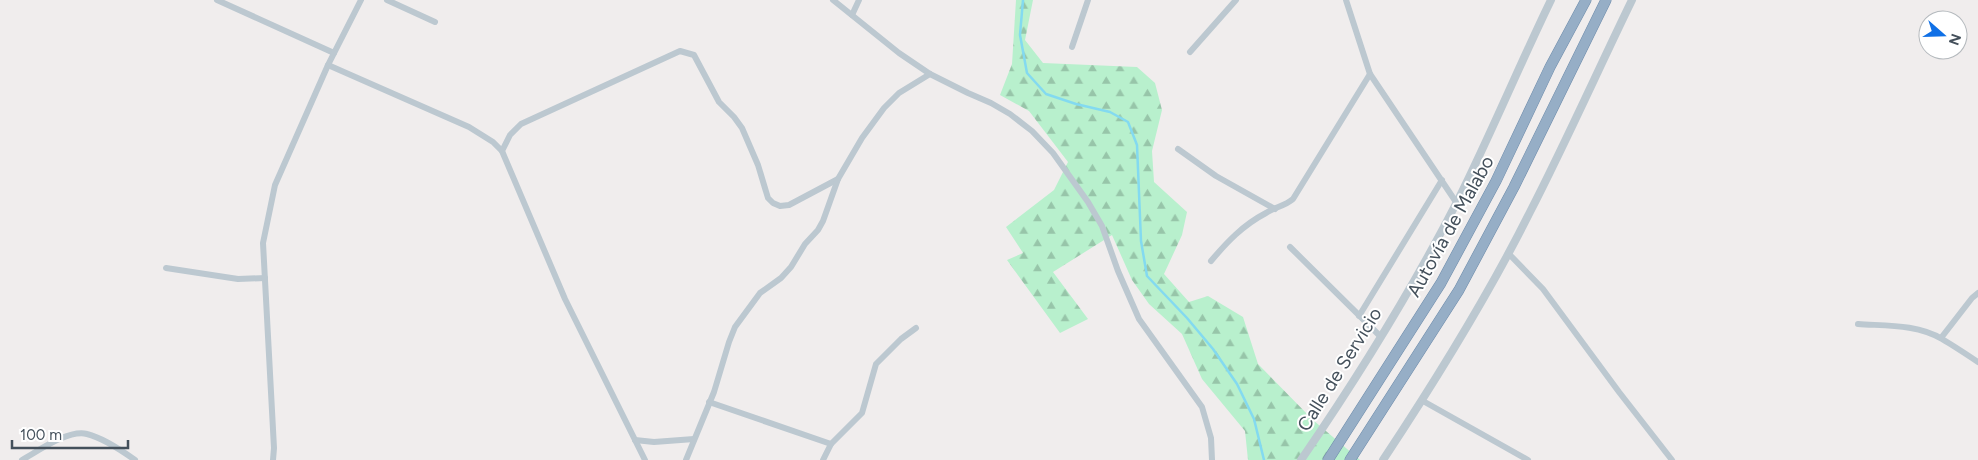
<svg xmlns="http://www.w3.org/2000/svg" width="1978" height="460" font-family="Figtree,sans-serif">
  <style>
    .forest { fill: url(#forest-firs) }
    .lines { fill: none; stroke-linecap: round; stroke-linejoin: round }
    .stream { stroke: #83daf0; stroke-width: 2.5 }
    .trunk-casing { stroke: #6d8baa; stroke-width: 11 }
    .minor { stroke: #bcc8d0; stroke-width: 6 }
    .tertiary { stroke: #bcc8d0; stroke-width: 8 }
    .trunk { stroke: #96aec6; stroke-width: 10 }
    .labels { text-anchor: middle; stroke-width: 4; stroke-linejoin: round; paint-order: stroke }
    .street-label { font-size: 19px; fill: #44505b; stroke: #fff }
  </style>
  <defs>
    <pattern id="forest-firs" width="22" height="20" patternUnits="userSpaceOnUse" patternTransform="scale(1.25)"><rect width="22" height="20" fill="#b8f0cd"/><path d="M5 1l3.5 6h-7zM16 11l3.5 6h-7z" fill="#97c5a9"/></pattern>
  </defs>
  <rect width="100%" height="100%" fill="#f0eded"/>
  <path class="forest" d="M1016 0H1033L1025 40 1043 63 1137 67 1155 83 1162 110 1152 151 1154 182 1187 212 1182 235 1164 274 1189 302 1208 296 1243 317 1258 364 1313 420 1360 460H1248L1245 431 1202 379 1182 334 1149 304 1132 280 1112 235 1053 272 1088 319 1060 333 1007 260 1023 253 1006 227 1054 190 1068 162 1029 111 1000 95 1012 64Z"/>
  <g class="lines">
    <path class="stream" d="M1023 0 1020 35 1027 73 1046 94 1076 104 1110 112 1128 122 1137 145 1141 241 1147 276 1187 318 1213 349 1237 384 1254 419 1264 460"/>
    <g class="trunk-casing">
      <g id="trunk">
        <path d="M1328 460 1441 283 1496 181 1550 67 1586 0"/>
        <path d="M1350 460 1459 290 1514 187 1606 0"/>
      </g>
    </g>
    <g class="minor">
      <path d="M217 0 334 53"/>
      <path d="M387 0 435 22"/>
      <path d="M833 0 899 53 930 74 968 93 991 103 1010 114 1032 131 1053 153 1088 202 1102 226 1118 271 1139 319 1202 407 1211 438 1212 460"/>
      <path d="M1346 0 1370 74 1456 202"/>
      <path d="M852 15 859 0"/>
      <path d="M1072 47 1088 0"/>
      <path d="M1190 52 1236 0"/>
      <path d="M328 65 469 127 493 142 502 151 565 299 645 460"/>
      <path d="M1178 149 1216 176 1275 209"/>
      <path d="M502 151 510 135 521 124 680 51 694 55 719 102 734 117 742 128 758 165 768 198 773 203 780 206 789 205 838 179"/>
      <path d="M1290 247 1380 336"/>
      <path d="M1508 253 1543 289 1619 392 1672 460"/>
      <path d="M1211 261C1227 242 1243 225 1266 213 1275 207 1285 206 1293 199L1370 74"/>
      <path d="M166 268 238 279 265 278"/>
      <path d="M1359 316 1442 180"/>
      <path d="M1858 324C1885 326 1917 324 1942 339 1954 346 1966 354 1978 362"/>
      <path d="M1941 338 1972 298 1978 293"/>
      <path d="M1423 401 1528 460"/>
      <path d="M709 402 831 444 823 460"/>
      <path d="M635 440 654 442 694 439"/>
      <path d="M831 444 862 413 876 364 901 339 916 328"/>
      <path d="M22 460C38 451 69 429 87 434 103 438 121 450 135 460"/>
      <path d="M273 460 274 448 263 243 275 185 328 65 361 0"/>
      <path d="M686 460 714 392 729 342 735 327 760 293 781 278 791 267 805 244 818 230 823 221 838 179 862 138 884 108 899 93 930 74"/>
    </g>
    <g class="tertiary">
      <path d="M1301 460C1358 377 1412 290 1458 200 1491 134 1519 66 1551 0"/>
      <path d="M1383 460C1436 380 1487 298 1530 212 1566 142 1598 70 1632 0"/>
    </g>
    <use href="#trunk" class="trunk"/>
  </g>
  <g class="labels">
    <g class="street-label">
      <text transform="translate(1450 226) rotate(-61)" y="7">Autovía de Malabo</text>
      <text transform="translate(1339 369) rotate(-58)" y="7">Calle de Servicio</text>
    </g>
  </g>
  <g transform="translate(1943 35) rotate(110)"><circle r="24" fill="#ffffff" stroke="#b4b9bd"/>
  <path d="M0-4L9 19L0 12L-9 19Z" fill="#1070e6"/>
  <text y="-8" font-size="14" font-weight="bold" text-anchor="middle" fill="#44505b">N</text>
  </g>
  <path d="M12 440v8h116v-8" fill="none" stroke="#44505b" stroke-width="2.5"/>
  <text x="20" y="440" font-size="15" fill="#44505b" stroke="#ffffff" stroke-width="4" paint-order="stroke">100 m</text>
</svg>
